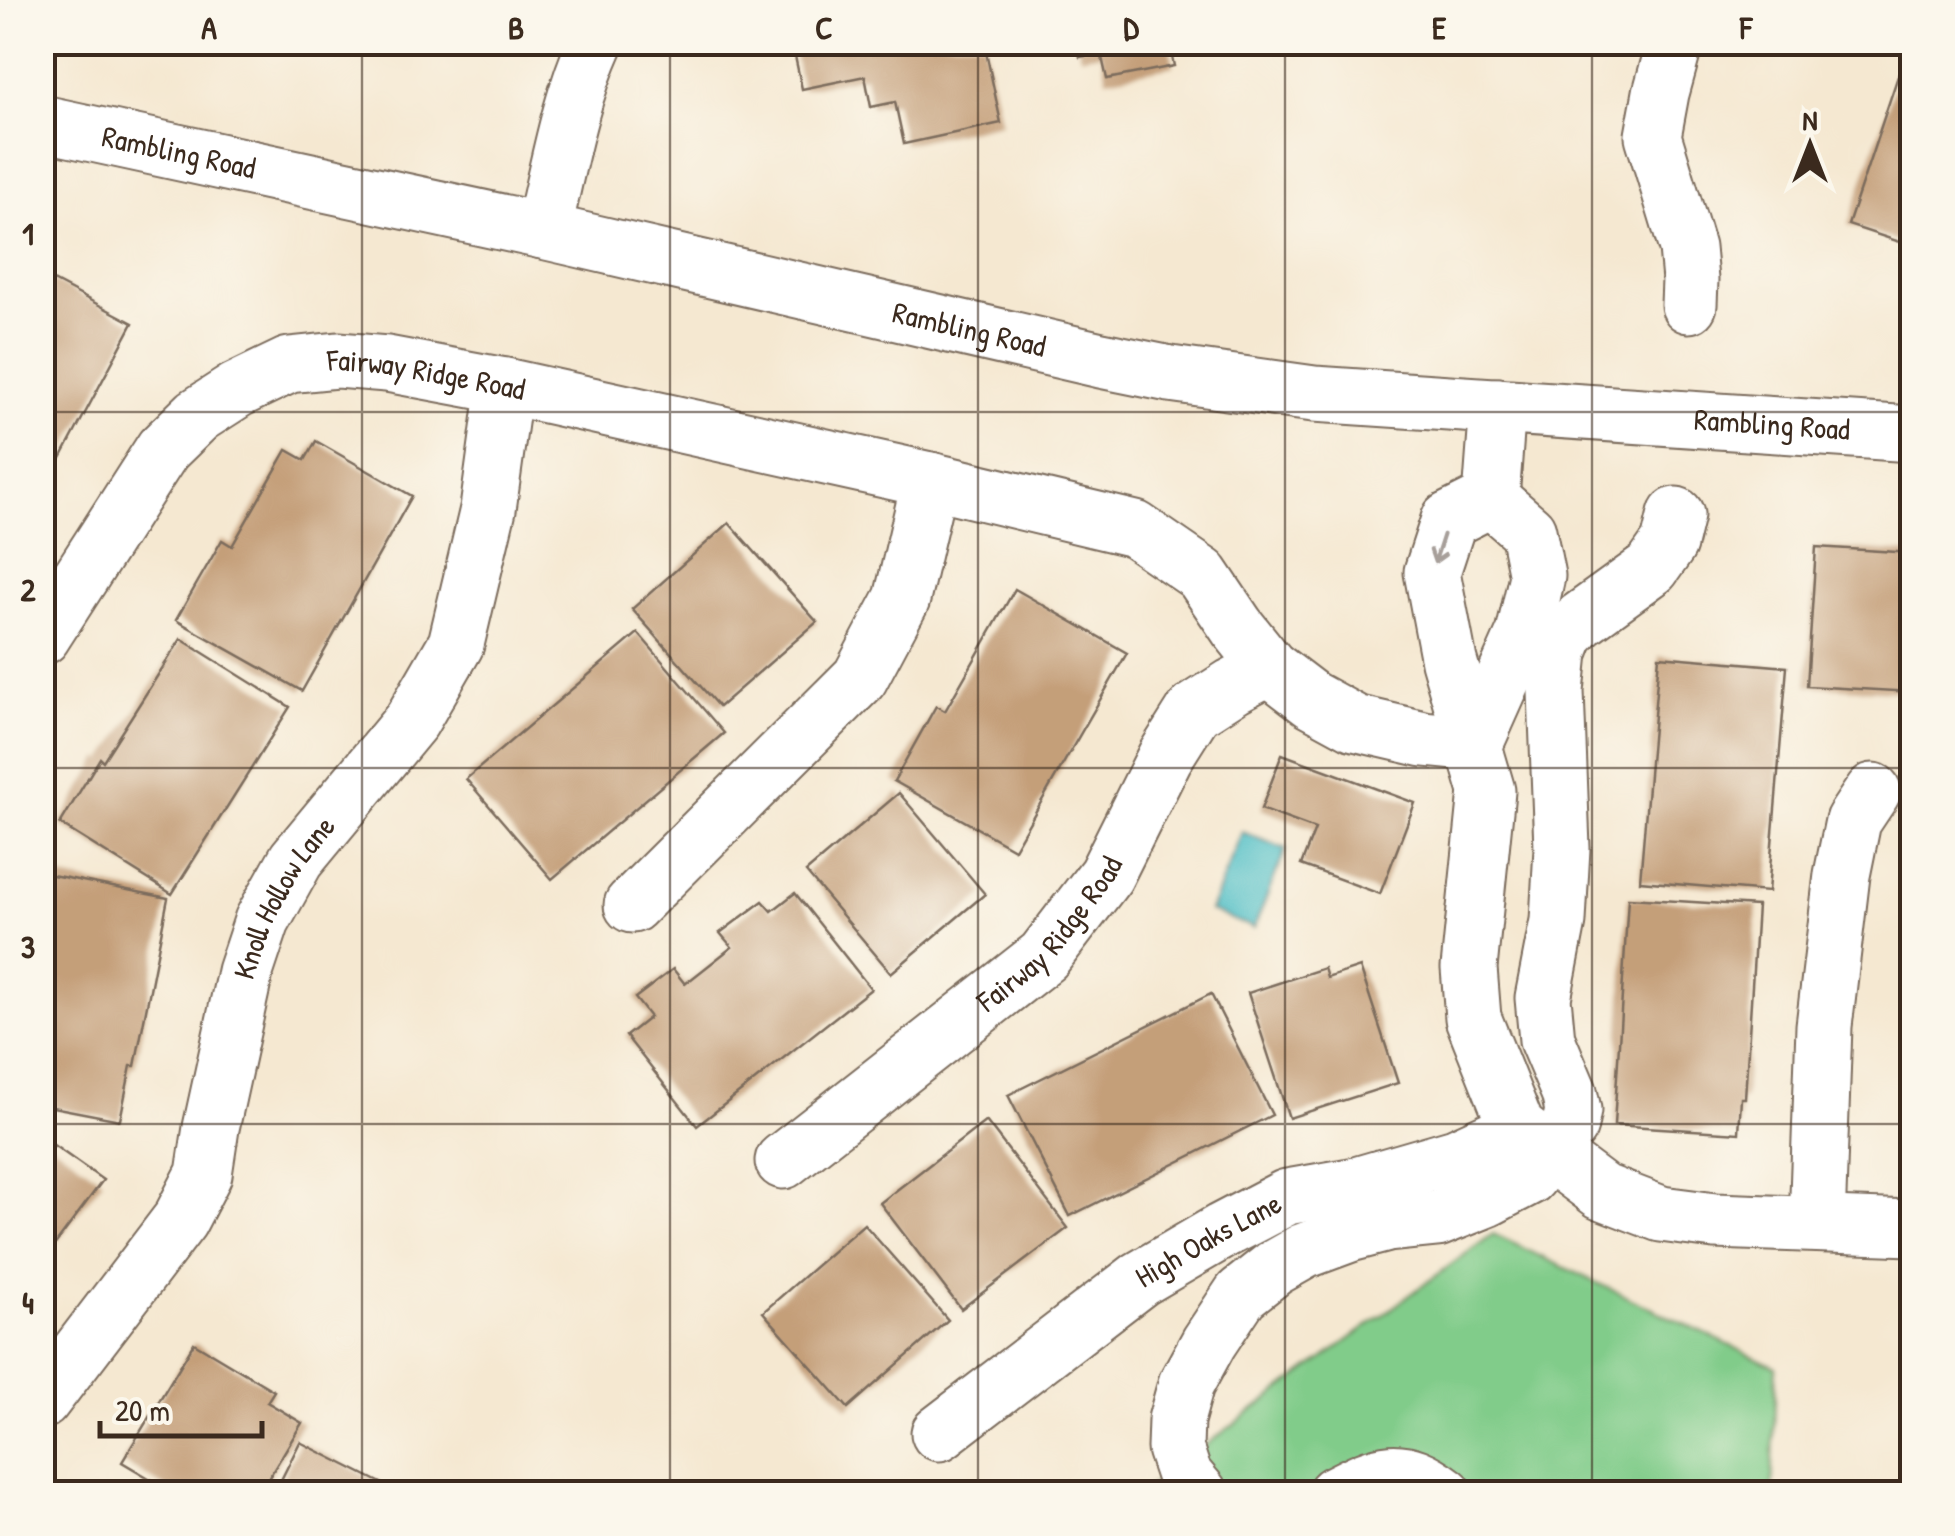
<svg xmlns="http://www.w3.org/2000/svg" width="1955" height="1536" font-family="'Patrick Hand',sans-serif">
  <style>
    .green { fill: #81cc8a; stroke: #5e7b54; stroke-width: 2.5 }
    .water { fill: #51bfc6; stroke: #467472; stroke-width: 2.5 }
    .building { fill: #c49f79 }
    .lines { fill: none; stroke-linecap: round; stroke-linejoin: round }
    .minor-casing { stroke: #7c6c5d; stroke-width: 59 }
    .minor { stroke: #fff; stroke-width: 55 }
    .oneway { stroke: #a79f9a }
    .grid { fill: none; stroke: #3b2a1e; stroke-width: 2.5; stroke-opacity: 0.55 }
    .labels { text-anchor: middle; stroke-width: 8; stroke-linejoin: round; paint-order: stroke }
    .street-label { font-size: 30px; fill: #3b2a1e; stroke: #fbf7ec }
    .neatline { fill: none; stroke: #3b2a1e; stroke-width: 4 }
    .grid-label { font-size: 32px; text-anchor: middle; font-weight: bold; fill: #3b2a1e }
  </style>
  <rect width="100%" height="100%" fill="#fbf7ec"/>
  <filter id="ink" filterUnits="userSpaceOnUse"><feTurbulence type="fractalNoise" baseFrequency=".01" numOctaves="2"/><feDisplacementMap in="SourceGraphic" scale="20" xChannelSelector="R" yChannelSelector="G"/><feConvolveMatrix kernelMatrix="1 2 1 2 8 2 1 2 1" color-interpolation-filters="sRGB"/></filter>
  <filter id="wash" filterUnits="userSpaceOnUse"><feTurbulence type="fractalNoise" baseFrequency=".0048" numOctaves="4" result="noise"/><feDisplacementMap in="SourceGraphic" scale="40" xChannelSelector="R" yChannelSelector="G"/><feGaussianBlur stdDeviation="2.25" result="paint"/><feColorMatrix in="noise" values="0 0 0 0 0 0 0 0 0 0 0 0 0 0 0 0 0 1.4 0 .05"/><feComposite in="paint" operator="in"/></filter>
  <g filter="url(#wash)">
    <rect width="100%" height="100%" fill="#f5e8d1"/>
    <path class="green" d="M1493 1234 1776 1367 1772 1493 1139 1494Z"/>
    <path class="water" d="M1242 832 1286 849 1254 928 1210 911Z"/>
    <g id="blocks">
      <g class="building">
        <path d="M792 42H984L1001 123 904 144 895 102 871 107 865 76 802 89Z"/>
        <path d="M1077 42H1182L1183 44 1170 47 1174 66 1107 79 1101 53 1080 57Z"/>
        <path d="M1902 64 1912 67V246L1848 225Z"/>
        <path d="M42 275 133 323 42 494Z"/>
        <path d="M316 441 412 496 302 691 176 620 222 540 232 546 287 450 305 460Z"/>
        <path d="M729 523 817 622 719 707 632 609Z"/>
        <path d="M1816 547 1912 553V692L1807 686Z"/>
        <path d="M1015 589 1127 653 1014 849 894 781 936 706 945 711Z"/>
        <path d="M638 633 724 733 552 879 466 779Z"/>
        <path d="M181 639 290 707 172 894 60 824 100 758 103 761Z"/>
        <path d="M1659 656 1787 667 1768 892 1640 881Z"/>
        <path d="M1282 754 1415 803 1380 894 1301 865 1315 829 1261 809Z"/>
        <path d="M899 793 985 894 891 973 806 872Z"/>
        <path d="M42 873 168 898 135 1066H131L120 1120 42 1105Z"/>
        <path d="M795 893 871 989 697 1126 626 1036 650 1017 635 998 673 969 685 984 732 947 720 933 763 901 772 911Z"/>
        <path d="M1628 898 1757 906 1745 1098H1741L1739 1133 1614 1125Z"/>
        <path d="M1360 967 1398 1083 1289 1118 1248 993 1324 968 1327 978Z"/>
        <path d="M1211 994 1272 1115 1070 1216 1008 1095Z"/>
        <path d="M1908 1080H1912V1130H1906Z"/>
        <path d="M986 1121 1068 1228 961 1309 880 1203Z"/>
        <path d="M42 1137 103 1180 42 1262Z"/>
        <path d="M864 1224 948 1320 848 1408 763 1312Z"/>
        <path d="M194 1343 274 1391 267 1402 302 1423 259 1494H176L122 1462Z"/>
        <path d="M300 1442 403 1494H274Z"/>
      </g>
    </g>
  </g>
  <g filter="url(#ink)">
    <use href="#blocks" fill-opacity="0" stroke="#7c6c5d" stroke-width="2.5"/>
    <g class="lines">
      <g class="minor-casing">
        <g id="minor">
          <path d="M1675 42 1661 93 1653 136 1687 248 1690 280 1689 305"/>
          <path id="s1" d="M42 123 543 231 1101 360 1170 374 1314 394 1912 434"/>
          <path d="M543 231C558 168 569 102 596 42"/>
          <path d="M1491 499 1449 520 1432 572 1449 661 1487 791 1469 968 1473 1018 1517 1128 1601 1191 1661 1214 1715 1221 1912 1228"/>
          <path d="M1491 499 1498 406"/>
          <path id="s2" d="M42 637 163 449 198 415 237 390 289 365 338 360 387 364 505 386 930 480 1135 529 1202 575 1237 627 1269 667 1311 699 1355 723 1424 739 1475 744"/>
          <path d="M1475 744 1524 634 1537 576 1528 531 1491 499"/>
          <path d="M632 905 860 678 902 599 930 480"/>
          <path id="s3" d="M783 1161 1044 956 1106 875 1165 757 1194 711 1233 686 1269 667"/>
          <path d="M1817 1224 1824 1026 1842 875 1853 821 1873 791"/>
          <path id="s4" d="M42 1401 180 1220 204 1174 211 1128 245 972 262 921 296 860 412 720 456 644 488 509 505 386"/>
          <path id="s5" d="M939 1433 1140 1279 1222 1231 1287 1197 1356 1185 1456 1156 1517 1128"/>
          <path d="M1200 1494 1184 1475 1175 1448 1176 1420 1186 1384 1209 1342 1241 1294 1274 1268 1304 1251 1350 1234 1388 1224 1437 1219 1487 1199 1529 1177 1570 1125 1573 1110 1569 1092 1547 1040 1543 998 1558 921 1562 848 1556 691 1560 652 1567 634 1580 620 1652 568 1669 544 1676 515"/>
          <path d="M1335 1494C1381 1470 1401 1461 1445 1494"/>
        </g>
      </g>
      <use href="#minor" class="minor"/>
    </g>
    <defs><path id="oneway-shaft" d="M-6 0H5M1.5-3L5.5 0L1.5 3" fill="none" stroke-width="1.6" stroke-linecap="round" stroke-linejoin="round" transform="scale(2.5)"/></defs>
    <use class="oneway" href="#oneway-shaft" transform="translate(1439 549) rotate(108)"/>
  </g>
  <path class="grid" d="M362 42V1494M670 42V1494M978 42V1494M1285 42V1494M1592 42V1494M42 412H1912M42 768H1912M42 1124H1912"/>
  <g class="labels">
    <g class="street-label">
      <text dy="10" stroke="none"><textPath href="#s1" startOffset="140">Rambling Road</textPath></text>
      <text dy="10" stroke="none"><textPath href="#s1" startOffset="950">Rambling Road</textPath></text>
      <text dy="10" stroke="none"><textPath href="#s2" startOffset="515">Fairway Ridge Road</textPath></text>
      <text dy="10" stroke="none"><textPath href="#s1" startOffset="1760">Rambling Road</textPath></text>
      <text dy="10" stroke="none"><textPath href="#s4" startOffset="570">Knoll Hollow Lane</textPath></text>
      <text dy="10" stroke="none"><textPath href="#s3" startOffset="352">Fairway Ridge Road</textPath></text>
      <text dy="10" stroke="none"><textPath href="#s5" startOffset="332">High Oaks Lane</textPath></text>
    </g>
  </g>
  <rect width="1955" height="1536" fill="none" stroke="#fbf7ec" stroke-width="110"/>
  <g transform="translate(1810 145)" stroke="#fbf7ec" stroke-width="8" paint-order="stroke">
  <path d="M0-8L18 38L0 25L-18 38Z" fill="#3b2a1e"/>
  <text y="-15" font-size="28" font-weight="bold" text-anchor="middle" fill="#3b2a1e">N</text>
  </g>
  <path d="M100 1421v15h162v-15" fill="none" stroke="#3b2a1e" stroke-width="5"/>
  <text x="115" y="1421" font-size="30" fill="#3b2a1e" stroke="#fbf7ec" stroke-width="8" paint-order="stroke">20 m</text>
  <rect x="55" y="55" width="1845" height="1426" class="neatline"/>
  <g class="grid-label">
    <text x="209" y="39">A</text>
    <text x="516" y="39">B</text>
    <text x="824" y="39">C</text>
    <text x="1131" y="39">D</text>
    <text x="1439" y="39">E</text>
    <text x="1746" y="39">F</text>
    <text x="28" y="245">1</text>
    <text x="28" y="601">2</text>
    <text x="28" y="958">3</text>
    <text x="28" y="1314">4</text>
  </g>
</svg>
